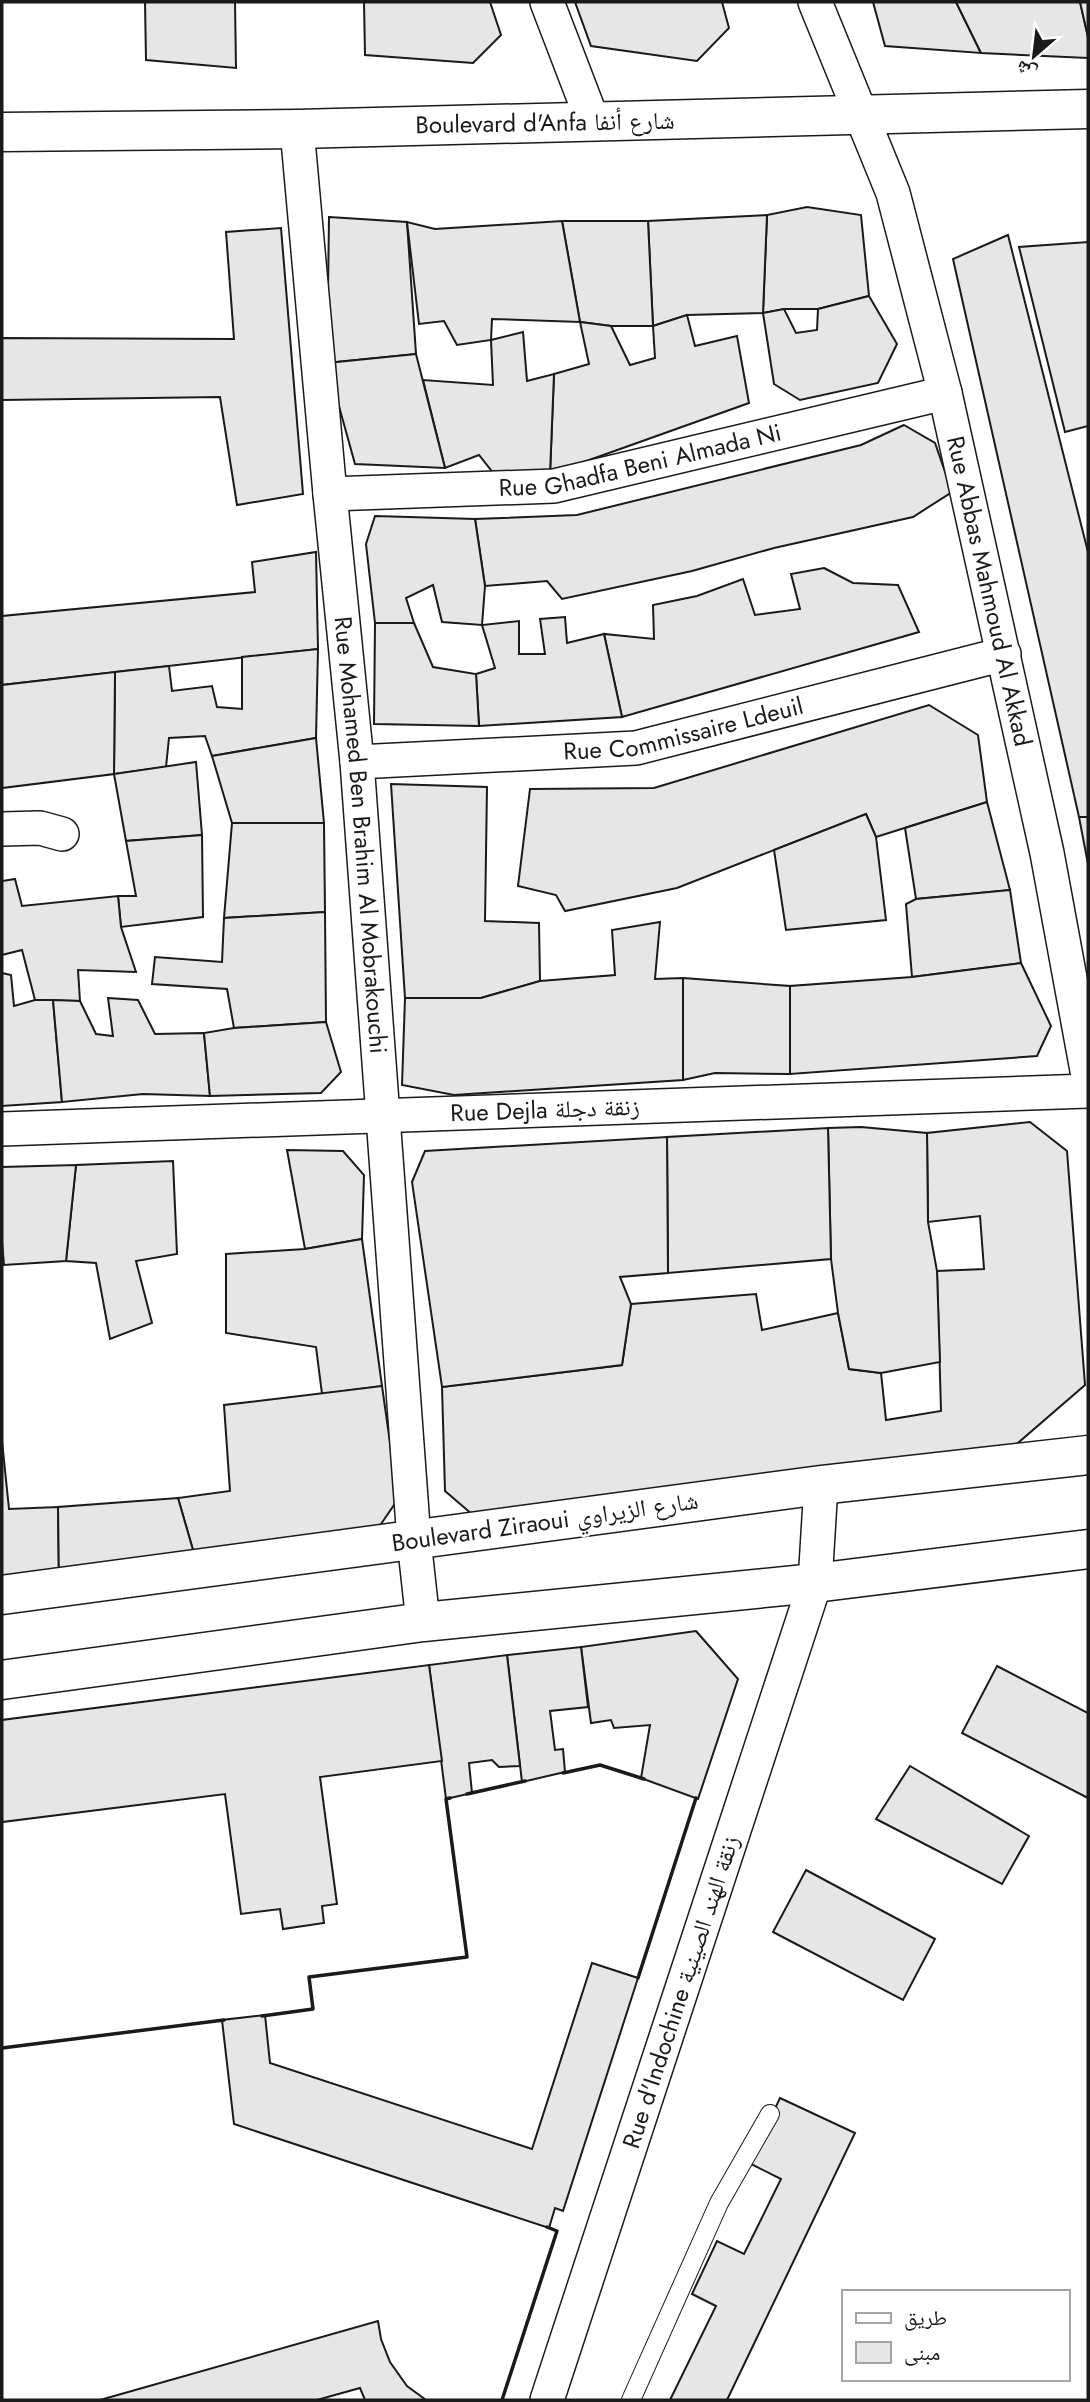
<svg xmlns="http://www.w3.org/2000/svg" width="1090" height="2402" font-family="Jost,'Noto Naskh Arabic',sans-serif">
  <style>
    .building { fill: #e6e6e6; stroke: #1a1a1a; stroke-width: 2 }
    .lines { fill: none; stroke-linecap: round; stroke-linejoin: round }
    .lane-casing { stroke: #1a1a1a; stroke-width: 20 }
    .street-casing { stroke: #1a1a1a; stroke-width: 36 }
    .secondary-casing { stroke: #1a1a1a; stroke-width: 41 }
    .primary-casing { stroke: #1a1a1a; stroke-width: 41 }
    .lane { stroke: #fff; stroke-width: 18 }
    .street { stroke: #fff; stroke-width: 33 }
    .secondary { stroke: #fff; stroke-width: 38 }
    .primary { stroke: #fff; stroke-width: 38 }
    .wall { stroke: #1a1a1a; stroke-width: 3.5 }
    .labels { text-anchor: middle; stroke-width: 5; stroke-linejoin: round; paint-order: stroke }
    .street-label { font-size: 24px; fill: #1a1a1a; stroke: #fff }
  </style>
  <rect width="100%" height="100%" fill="#fff"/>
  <g class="building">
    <path d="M145 2H235L236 68 146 60Z"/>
    <path d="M364 2H490L501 35 473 63 365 55Z"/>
    <path d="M575 2H722L729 28 697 61 591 46Z"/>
    <path d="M873 2H956L981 53 885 46Z"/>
    <path d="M956 2H1080L1088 37V58L981 53Z"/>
    <path d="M1080 2H1088V37Z"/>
    <path d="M807 207 861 215 869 296 818 309H784L763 313 767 215Z"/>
    <path d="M767 215 763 313 687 315 653 326 648 221Z"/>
    <path d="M329 217 407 222 416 354 327 363Z"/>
    <path d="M562 221H648L653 326H611L580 322Z"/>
    <path d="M562 221 580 322 492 319 491 340 457 345 444 321 419 324 407 222 435 229Z"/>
    <path d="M281 228 303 494 237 505 220 397 2 400V338L234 339 226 232Z"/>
    <path d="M1008 235 1088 552V817H1079L953 259Z"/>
    <path d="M1088 242V426L1065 432 1019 247Z"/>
    <path d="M869 296 897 344 878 383 800 400 774 384 763 313 784 309 796 333 817 330 818 309Z"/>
    <path d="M687 315 695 346 737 336 749 403 550 474 554 374 589 364 580 322 611 326 630 365 655 358 653 326Z"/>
    <path d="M523 332 527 381 554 374 550 474 498 479 479 455 445 468 423 380 493 385 491 340Z"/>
    <path d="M416 354 445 468 355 464 327 363Z"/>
    <path d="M904 425 935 443 952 492 913 517 774 548 692 571 562 599 547 581 485 586 475 519 577 515 861 445Z"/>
    <path d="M375 516 475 519 485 586 482 625 442 622 433 585 406 598 414 623H375L366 544Z"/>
    <path d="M316 552 318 649 2 685V616L255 592 252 562Z"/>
    <path d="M824 568 853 583 898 585 919 632 622 717 604 634 654 639 653 605 697 596 743 579 755 615 800 609 791 574Z"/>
    <path d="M565 617 567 643 604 634 622 717 479 726 476 674 495 668 482 625 519 621V654H545L540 619Z"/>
    <path d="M375 623H414L433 667 476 674 479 726 374 724Z"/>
    <path d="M318 649 316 738 212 756 205 736 169 738 166 767 114 774 115 672 169 666 172 691 212 686 217 707 242 709V657Z"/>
    <path d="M115 672 114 774 2 788V685Z"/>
    <path d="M929 705 978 735 987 802 876 837 866 814 677 888 565 911 556 895 518 886 530 789 654 788Z"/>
    <path d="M316 738 324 823H232L212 756Z"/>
    <path d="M196 762 202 835 126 841 114 774Z"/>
    <path d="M391 784 487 787 485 921 539 923 540 981 481 998H405Z"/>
    <path d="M987 802 1010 890 916 899 905 828Z"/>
    <path d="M866 814 876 837 886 920 786 930 774 850Z"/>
    <path d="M1079 817H1088V864Z"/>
    <path d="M232 823H324L325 912 224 918Z"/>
    <path d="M202 835 203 917 121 927 118 896H136L126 841Z"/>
    <path d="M15 879 22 906 118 896 121 927 136 972 78 970 80 1001 35 1000 22 950 2 955V881Z"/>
    <path d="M1010 890 1021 963 912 977 906 904 916 899Z"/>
    <path d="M325 912 326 1022 234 1028 227 989 152 984 155 957 222 962 224 918Z"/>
    <path d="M660 922 655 979 683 978V1080L454 1095 402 1085 405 998H481L540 981 615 975 612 930Z"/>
    <path d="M1021 963 1051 1026 1037 1056 790 1074V986L912 977Z"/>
    <path d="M2 973 11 975 14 1006 35 1000H53L62 1102 2 1106Z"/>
    <path d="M683 978 790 986V1074L715 1073 683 1080Z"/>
    <path d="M108 998 138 1000 155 1034 204 1033 210 1096 143 1094 62 1102 53 1000 80 1001 96 1034 113 1036Z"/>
    <path d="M326 1022 341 1072 321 1093 210 1096 204 1033 234 1028Z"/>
    <path d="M1030 1122 1067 1151 1085 1385 1004 1455 473 1515 445 1491 442 1387 622 1365 631 1304 756 1294 762 1330 838 1313 849 1369 881 1373 886 1420 941 1411 937 1271 984 1269 980 1216 928 1222 927 1133Z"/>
    <path d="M861 1127 927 1133 928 1222 937 1271 940 1362 881 1373 849 1369 838 1313 831 1259 828 1128Z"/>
    <path d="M828 1128 831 1259 668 1273 667 1137Z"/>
    <path d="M667 1137 668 1273 620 1277 631 1304 622 1365 442 1387 412 1182 425 1151Z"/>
    <path d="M287 1150 343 1151 364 1175 362 1239 305 1249Z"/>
    <path d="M173 1161 177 1254 136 1261 152 1323 110 1339 96 1263 66 1261 76 1165Z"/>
    <path d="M76 1165 66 1261 4 1265 2 1242V1167Z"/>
    <path d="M362 1239 382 1386 322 1394 316 1347 226 1333V1254L305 1249Z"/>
    <path d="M382 1386 398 1499 377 1530 195 1557 178 1498 230 1491 224 1405Z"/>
    <path d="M2 1441 9 1509 58 1507 59 1582 2 1584Z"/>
    <path d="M178 1498 195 1557 59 1582 58 1507Z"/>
    <path d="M696 1631 738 1679 698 1799 641 1778 650 1725 614 1728 611 1720 591 1723 581 1647Z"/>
    <path d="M581 1647 588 1707 550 1711 555 1750 563 1749 565 1772 522 1782 507 1655Z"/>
    <path d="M507 1655 520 1766 499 1767 492 1760 469 1763 472 1793 446 1799 429 1665Z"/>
    <path d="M429 1665 442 1761 320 1777 337 1904 322 1906 324 1923 283 1929 280 1909 241 1914 225 1794 2 1822V1720Z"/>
    <path d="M997 1666 1088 1713V1798L962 1733Z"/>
    <path d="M910 1766 1029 1836 1002 1884 876 1819Z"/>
    <path d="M806 1870 935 1939 903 2000 773 1932Z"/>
    <path d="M592 1963 638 1978 563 2211 555 2208 549 2228 234 2124 222 2020 265 2015 270 2063 532 2149Z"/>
    <path d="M780 2098 855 2133 727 2400H670L716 2306 692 2294 717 2241 744 2254 781 2179 749 2163Z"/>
    <path d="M378 2321 381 2339 390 2362 407 2386 426 2400H365L360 2388 317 2400H100Z"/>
  </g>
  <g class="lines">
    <g class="lane-casing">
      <path id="lane" d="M631 2400 719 2203 770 2114"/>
    </g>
    <g class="street-casing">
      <g id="street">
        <path d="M547 2 593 122"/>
        <path id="s1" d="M815 2 893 193 945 393 1047 853 1088 1076"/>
        <path id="s2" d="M297 129 330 494 357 762 414 1540 423 1622"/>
        <path id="s3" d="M330 494 554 486 945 393"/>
        <path id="s4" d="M357 762 636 748 1004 654"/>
        <path d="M2 829 40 828 62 834"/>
        <path d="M2 1129 1088 1091"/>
        <path d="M547 2400 815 1583 821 1485"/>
      </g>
    </g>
    <g class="secondary-casing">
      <g id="secondary">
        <path d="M2 1595 821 1485 1088 1455"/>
        <path d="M2 1680 423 1622 815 1583 1088 1549"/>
      </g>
    </g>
    <g class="primary-casing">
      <path id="primary" d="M2 132 297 129 1088 109"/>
    </g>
    <use href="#lane" class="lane"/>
    <use href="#street" class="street"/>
    <use href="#secondary" class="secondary"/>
    <use href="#primary" class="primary"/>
    <g class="wall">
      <path d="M563 1773 600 1765 644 1779"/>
      <path d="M467 1794 525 1781"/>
      <path d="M638 1978 696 1798"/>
      <path d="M262 2016 313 2009 309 1977 467 1957 446 1799 450 1798"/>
      <path d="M2 2048 224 2020"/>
      <path d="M502 2400 557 2231 547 2227"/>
    </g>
  </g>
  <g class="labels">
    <g class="street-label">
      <text transform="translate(545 123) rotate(-1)" y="8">Boulevard d'Anfa شارع أنفا</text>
      <text dy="8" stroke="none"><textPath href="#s3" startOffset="313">Rue Ghadfa Beni Almada Ni</textPath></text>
      <text dy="8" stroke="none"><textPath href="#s1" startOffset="616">Rue Abbas Mahmoud Al Akkad</textPath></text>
      <text dy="8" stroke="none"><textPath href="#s4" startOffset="329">Rue Commissaire Ldeuil</textPath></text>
      <text dy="8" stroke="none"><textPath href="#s2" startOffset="709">Rue Mohamed Ben Brahim Al Mobrakouchi</textPath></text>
      <text transform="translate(545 1110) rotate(-2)" y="8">Rue Dejla زنقة دجلة</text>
      <text transform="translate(545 1522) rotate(-8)" y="8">Boulevard Ziraoui شارع الزيراوي</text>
      <text transform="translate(681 1992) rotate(-72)" y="8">Rue d'Indochine زنقة الهند الصينية</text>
    </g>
  </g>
  <rect width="1090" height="2402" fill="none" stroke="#1a1a1a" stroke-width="7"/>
  <rect x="842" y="2290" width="228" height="91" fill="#ffffff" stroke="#a3a3a3" stroke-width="2"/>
  <rect x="856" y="2313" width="35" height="10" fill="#ffffff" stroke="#a3a3a3" stroke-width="2"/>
  <text x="904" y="2325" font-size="21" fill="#1a1a1a">طريق</text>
  <rect x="856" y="2342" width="35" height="21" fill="#e6e6e6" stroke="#a3a3a3" stroke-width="2"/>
  <text x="904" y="2360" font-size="21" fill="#1a1a1a">مبنى</text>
  <g transform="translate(1034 56) rotate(208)" stroke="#ffffff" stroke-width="5" paint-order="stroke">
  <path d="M0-5L12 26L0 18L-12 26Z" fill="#1a1a1a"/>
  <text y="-10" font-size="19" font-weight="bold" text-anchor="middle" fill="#1a1a1a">ش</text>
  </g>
</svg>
